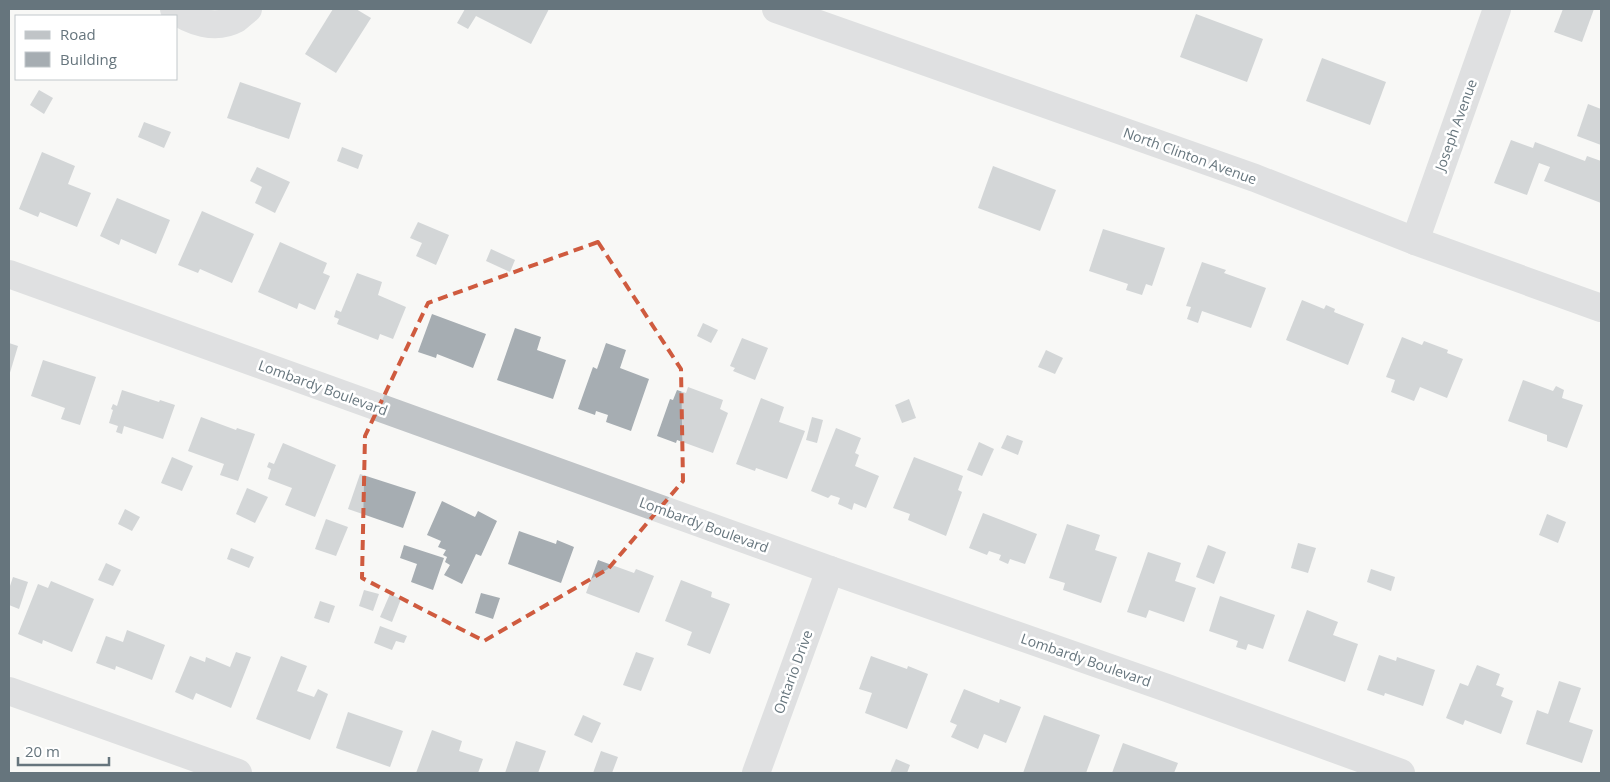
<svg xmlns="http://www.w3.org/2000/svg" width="1610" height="782" font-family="'Open Sans',sans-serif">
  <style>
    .building { fill: #a6adb2 }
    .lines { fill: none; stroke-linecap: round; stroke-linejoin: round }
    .minor { stroke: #c0c4c7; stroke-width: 28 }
    .marked { fill: none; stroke: #cf5b3f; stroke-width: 4; stroke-dasharray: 10 6; stroke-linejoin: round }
    .labels { text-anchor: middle; stroke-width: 5; stroke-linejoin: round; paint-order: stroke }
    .street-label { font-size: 14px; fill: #66757d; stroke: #fff }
  </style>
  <rect width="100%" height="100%" fill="#f8f8f6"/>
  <g class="building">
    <path d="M333 9H356L371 18 336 73 305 54Z"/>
    <path d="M465 9H549L531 44 476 16 468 29 457 23Z"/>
    <path d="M1563 9H1594L1582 42 1554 32Z"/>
    <path d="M1196 14 1263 39 1247 82 1180 57Z"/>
    <path d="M1322 58 1386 82 1370 125 1306 101Z"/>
    <path d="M240 82 301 103 289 139 227 118Z"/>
    <path d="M39 90 53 98 44 114 30 105Z"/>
    <path d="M1588 104 1601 109V145L1577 136Z"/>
    <path d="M144 122 171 132 164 148 138 137Z"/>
    <path d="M1511 140 1533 148 1535 142 1585 161 1587 156 1601 161V203L1544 181 1550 167 1539 163 1527 195 1494 183Z"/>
    <path d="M342 147 363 155 358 169 337 161Z"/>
    <path d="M42 152 75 166 68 184 91 193 77 227 40 212 38 217 19 209Z"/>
    <path d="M993 166 1056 190 1040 231 978 208Z"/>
    <path d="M257 167 290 182 275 213 255 203 262 187 250 181Z"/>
    <path d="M117 198 170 220 156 254 121 239 119 245 100 236Z"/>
    <path d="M202 211 254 234 232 283 200 269 198 273 178 265Z"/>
    <path d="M418 222 449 235 436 265 416 256 422 243 410 238Z"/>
    <path d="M1103 229 1165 248 1152 286 1146 284 1142 295 1126 290 1128 284 1089 271Z"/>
    <path d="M280 242 327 263 323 273 330 276 315 310 299 303 297 309 258 292Z"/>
    <path d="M491 249 515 260 510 272 486 261Z"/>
    <path d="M1202 262 1226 270 1224 273 1266 288 1251 328 1202 311 1198 323 1187 319 1191 307 1186 306Z"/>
    <path d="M357 273 382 282 378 295 406 307 393 339 380 334 378 340 337 324 339 319 334 317 336 310 341 312Z"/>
    <path d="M1302 300 1324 309 1326 305 1335 309 1334 312 1364 324 1348 365 1286 340Z"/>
    <path d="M432 314 486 334 473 368 437 354 436 358 418 352Z"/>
    <path d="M703 323 718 330 711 343 697 336Z"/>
    <path d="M515 328 541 337 537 350 566 360 553 399 497 380Z"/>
    <path d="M1402 337 1422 345 1424 341 1448 350 1447 353 1463 359 1447 398 1420 387 1414 401 1391 392 1395 380 1386 377Z"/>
    <path d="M742 338 768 348 755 380 733 371 735 368 730 366Z"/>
    <path d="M9 343 18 346 9 376Z"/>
    <path d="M606 343 626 350 620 368 649 379 631 431 606 422 608 415 596 411 595 415 578 409 593 367 597 369Z"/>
    <path d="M1046 350 1063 358 1055 374 1038 367Z"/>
    <path d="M43 360 96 377 80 425 61 419 65 408 31 396Z"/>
    <path d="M1523 380 1553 391 1556 386 1564 390 1562 398 1583 405 1567 448 1547 441V435L1508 421Z"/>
    <path d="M688 387 723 400 720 409 728 413 713 453 677 440 676 443 657 436 670 399 673 400 677 390 686 393Z"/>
    <path d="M122 390 159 402 160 400 175 405 163 439 124 426 122 434 116 432 118 426 109 423 113 410 111 409 113 404 117 406Z"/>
    <path d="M761 398 784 407 779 422 805 431 787 479 756 468 755 471 736 464Z"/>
    <path d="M909 399 916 418 902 423 895 405Z"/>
    <path d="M201 417 236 430 237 428 255 434 238 481 220 475 224 464 188 451Z"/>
    <path d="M812 417 823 420 817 443 806 440Z"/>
    <path d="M836 428 861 438 855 453 859 455 855 466 879 476 866 508 854 503 852 510 838 504 840 498 831 495 828 498 811 491Z"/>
    <path d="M1007 435 1023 441 1018 455 1001 448Z"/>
    <path d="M979 442 994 449 982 476 967 470Z"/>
    <path d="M283 443 336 465 315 517 285 505 292 488 268 479 271 469 267 467 269 462 274 464Z"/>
    <path d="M172 457 193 466 182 491 161 483Z"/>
    <path d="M914 457 963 476 958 490 962 492 946 536 908 520 910 514 893 508Z"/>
    <path d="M360 474 416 492 403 528 348 509Z"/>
    <path d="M247 488 268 497 255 523 236 514Z"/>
    <path d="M442 501 475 517 478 511 497 521 481 556 476 554 462 584 444 575 450 565 445 562 447 557 443 555 446 550 438 547 441 541 427 535Z"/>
    <path d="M125 509 140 517 132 531 118 524Z"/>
    <path d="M983 513 1037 534 1025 564 1010 559 1008 564 999 560 1001 555 989 551 987 555 969 548Z"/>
    <path d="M1547 514 1566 522 1558 543 1539 535Z"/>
    <path d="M326 519 348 527 336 556 315 549Z"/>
    <path d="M1067 524 1100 535 1095 550 1117 557 1101 603 1063 590 1065 583 1049 578Z"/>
    <path d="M519 531 556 544 557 540 574 547 561 583 508 564Z"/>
    <path d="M1298 543 1316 548 1308 573 1291 568Z"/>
    <path d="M404 545 444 558 433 590 411 582 417 564 400 558Z"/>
    <path d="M1208 545 1226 552 1214 584 1196 577Z"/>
    <path d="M231 548 254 557 249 568 227 559Z"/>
    <path d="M1148 552 1181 563 1175 581 1196 588 1184 622 1149 610 1146 618 1127 612Z"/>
    <path d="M598 560 634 573 636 569 654 576 639 613 586 593Z"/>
    <path d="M106 563 121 570 113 586 98 580Z"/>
    <path d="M1371 569 1395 577 1391 591 1367 582Z"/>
    <path d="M13 577 28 582 19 609 9 605V589Z"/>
    <path d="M681 580 712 592 711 597 730 604 710 654 687 645 692 632 665 621Z"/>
    <path d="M51 581 94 599 72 652 43 640 42 644 18 634 38 584 48 588Z"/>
    <path d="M364 590 379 594 373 611 359 606Z"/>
    <path d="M481 593 500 598 493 619 475 613Z"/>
    <path d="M390 594 401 599 392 622 380 617Z"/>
    <path d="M1220 596 1275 615 1263 649 1248 644 1246 650 1236 647 1238 641 1209 631Z"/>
    <path d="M320 601 335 606 329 623 314 618Z"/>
    <path d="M1307 610 1338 622 1333 635 1358 644 1345 682 1288 661Z"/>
    <path d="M380 626 407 636 404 643 396 641 392 650 374 643Z"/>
    <path d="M127 630 165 645 152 680 116 666 115 670 96 663 106 636 123 642Z"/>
    <path d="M236 652 251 657 231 708 196 693 193 700 175 692 190 656 205 662 206 657 230 667Z"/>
    <path d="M636 652 654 658 641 691 623 685Z"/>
    <path d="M1379 655 1396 661 1397 657 1435 670 1423 706 1385 693 1384 696 1367 690Z"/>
    <path d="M281 656 307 666 297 691 314 697 318 689 328 694 310 740 256 719Z"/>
    <path d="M871 656 907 669 908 666 928 674 907 729 865 713 872 693 859 689Z"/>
    <path d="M1477 665 1500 674 1496 685 1504 688 1501 696 1513 701 1501 734 1465 720 1463 725 1446 718 1460 683 1468 686Z"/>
    <path d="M1559 681 1581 688 1569 722 1593 730 1582 763 1526 744 1537 710 1548 714Z"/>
    <path d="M964 689 999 703 1000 699 1021 707 1006 743 984 734 978 749 951 737 957 725 950 722Z"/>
    <path d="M348 712 403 731 390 767 336 748Z"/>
    <path d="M583 715 601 723 592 743 574 735Z"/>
    <path d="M1044 715 1100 735 1086 773H1023Z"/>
    <path d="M432 730 462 741 459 751 483 759 478 773H416Z"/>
    <path d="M516 741 546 751 538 773H505Z"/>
    <path d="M1123 743 1178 763 1174 773H1112Z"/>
    <path d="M601 751 618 757 612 773H593Z"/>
    <path d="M896 759 910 765 907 773H890Z"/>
  </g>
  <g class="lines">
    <g class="minor">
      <path d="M174 9C190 22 216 30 236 19 240 16 244 12 248 9"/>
      <path d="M776 9 1255 178 1415 241 1601 308"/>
      <path d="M1415 241 1497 9"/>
      <path d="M9 274 830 570 1167 688 1401 773"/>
      <path d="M9 691 238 773"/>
      <path d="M756 773 830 570"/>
    </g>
  </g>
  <path d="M0 0H1610V782H0ZM598 242 681 369 683 481 608 569 484 641 362 578 365 436 428 303Z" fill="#f8f8f6" fill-opacity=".55" fill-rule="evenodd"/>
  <path class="marked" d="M598 242 681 369 683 481 608 569 484 641 362 578 365 436 428 303Z"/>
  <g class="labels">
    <g class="street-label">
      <text transform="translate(1456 125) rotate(-70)" y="5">Joseph Avenue</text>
      <text transform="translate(1190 156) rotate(20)" y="5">North Clinton Avenue</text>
      <text transform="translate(323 388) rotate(20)" y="5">Lombardy Boulevard</text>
      <text transform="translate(704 525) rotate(20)" y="5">Lombardy Boulevard</text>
      <text transform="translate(1086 660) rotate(19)" y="5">Lombardy Boulevard</text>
      <text transform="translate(793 672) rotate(-70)" y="5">Ontario Drive</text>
    </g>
  </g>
  <rect width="1610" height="782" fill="none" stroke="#66757d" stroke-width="20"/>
  <rect x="15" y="15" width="162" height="65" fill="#ffffff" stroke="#c2c8cb"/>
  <rect x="25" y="31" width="25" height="8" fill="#c0c4c7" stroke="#c2c8cb"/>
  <text x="60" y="40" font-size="15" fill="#66757d">Road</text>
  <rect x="25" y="52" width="25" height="15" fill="#a6adb2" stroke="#c2c8cb"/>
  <text x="60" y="65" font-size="15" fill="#66757d">Building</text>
  <path d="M18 757v8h91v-8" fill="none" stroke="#66757d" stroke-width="2.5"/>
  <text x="25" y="757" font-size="15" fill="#66757d" stroke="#ffffff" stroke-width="4" paint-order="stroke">20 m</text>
</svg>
